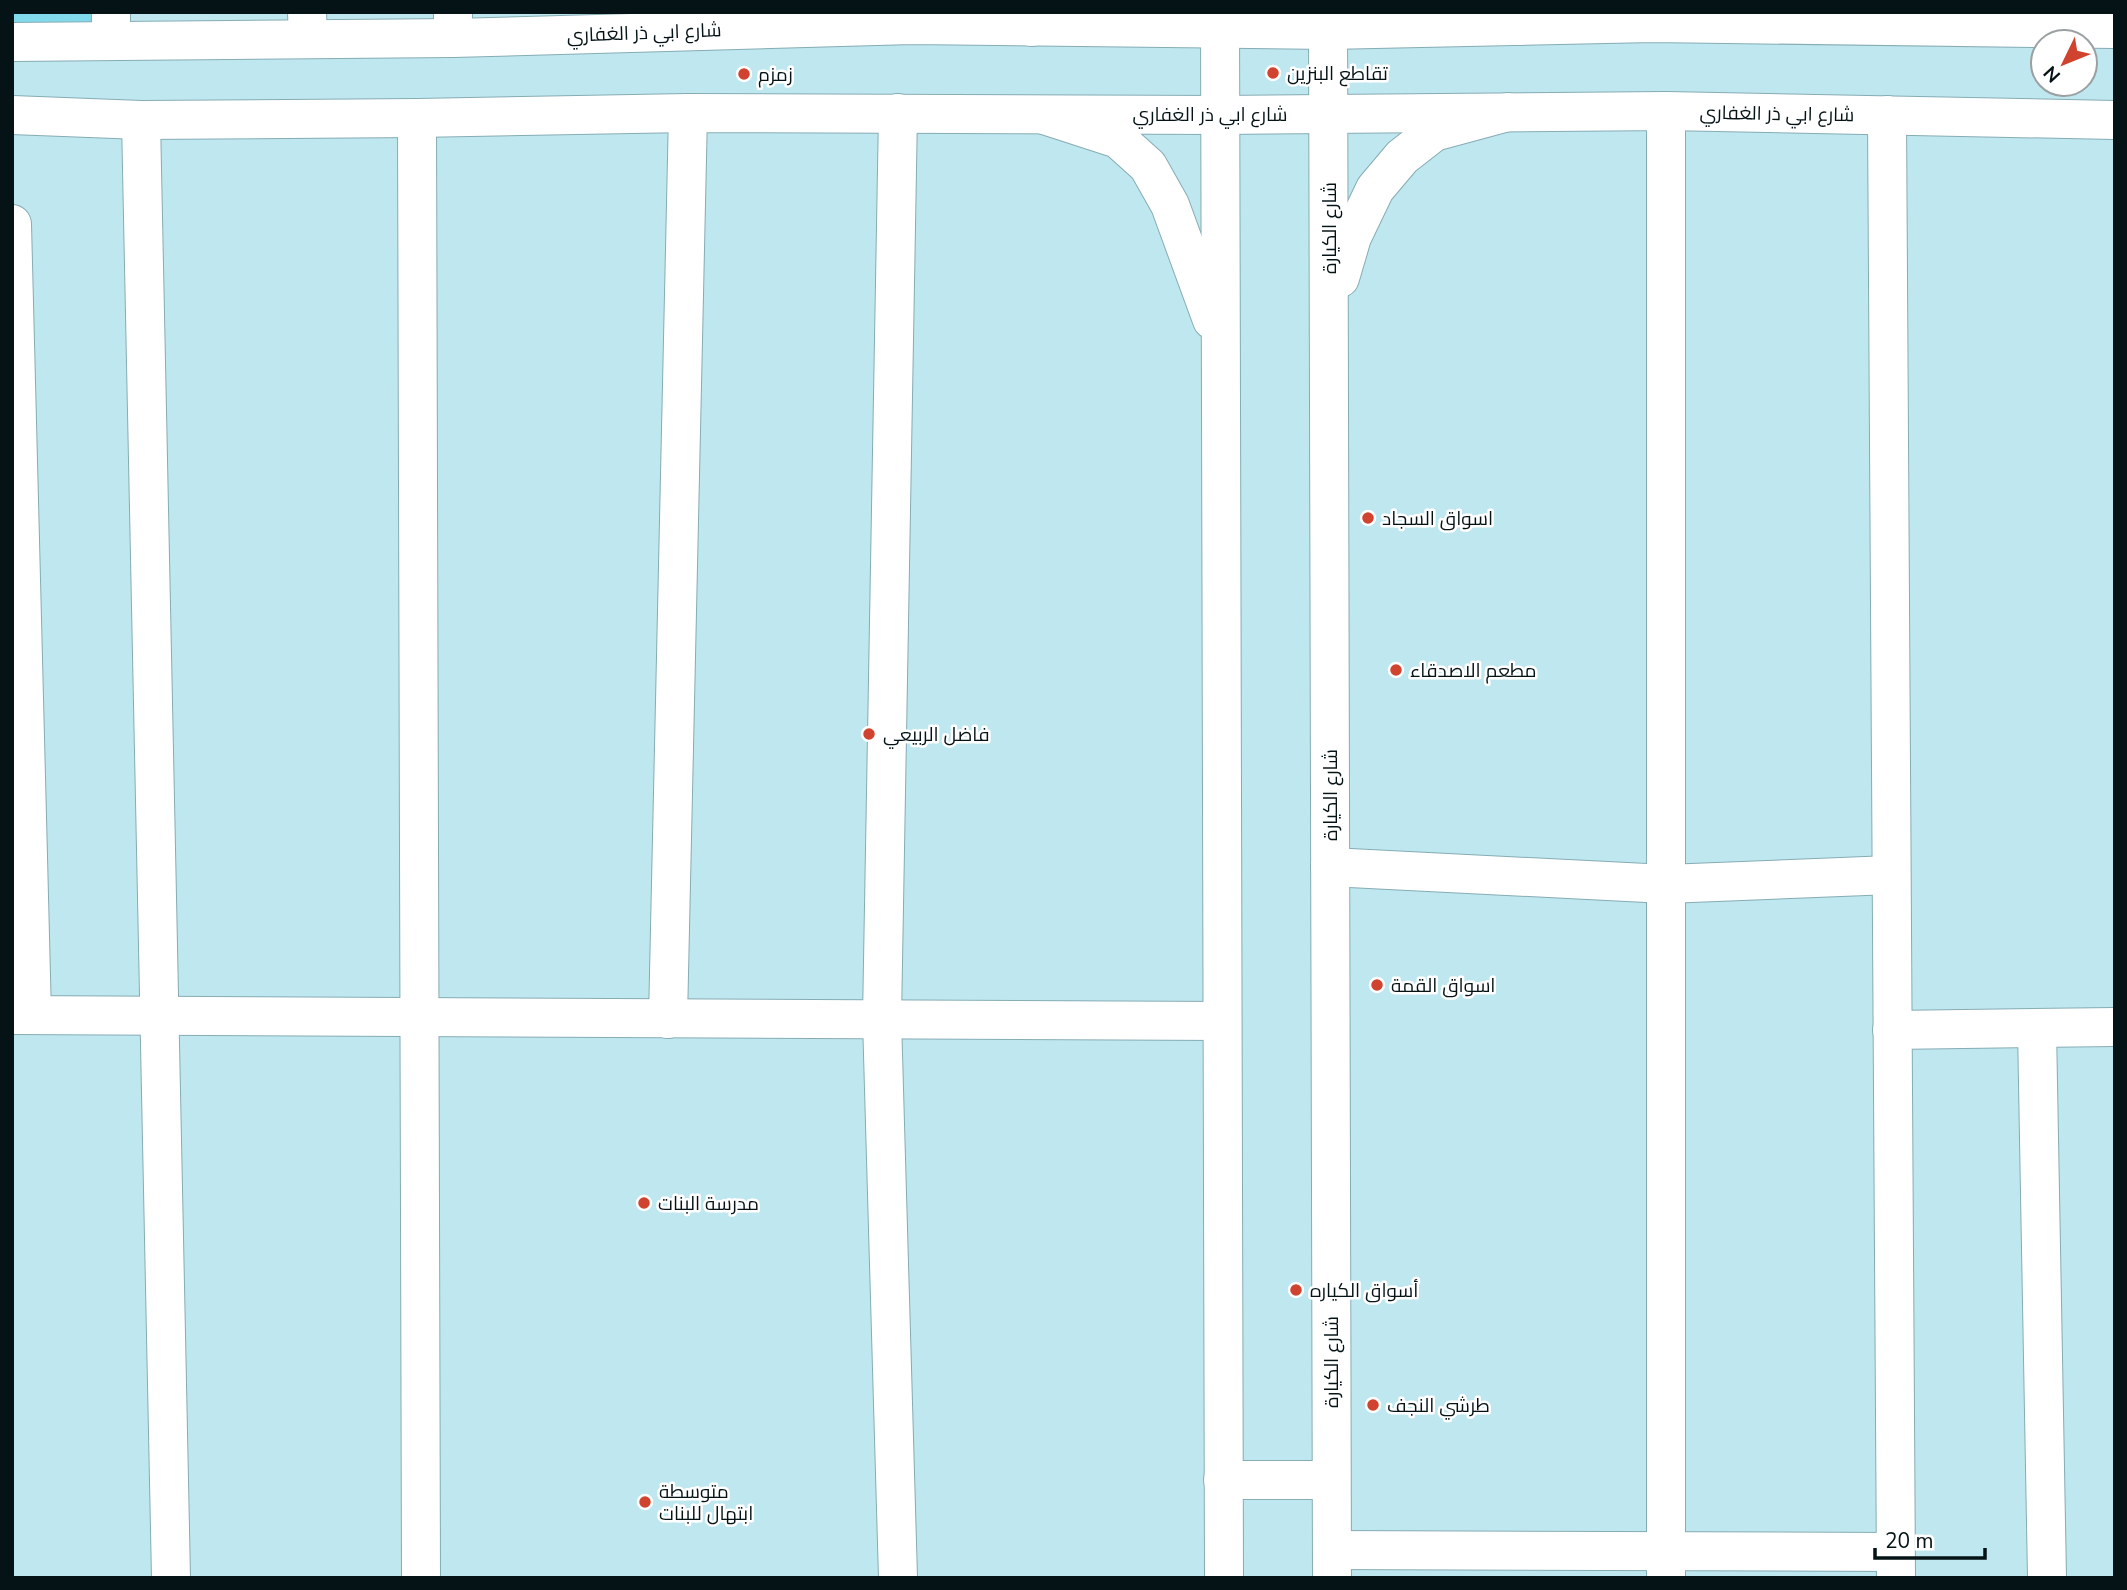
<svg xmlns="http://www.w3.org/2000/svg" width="2127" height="1590" font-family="'Nunito Sans',Cairo,sans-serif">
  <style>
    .green { fill: #81daec }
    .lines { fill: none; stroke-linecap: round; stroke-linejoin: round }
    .street-casing { stroke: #86acb4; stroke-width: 40 }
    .secondary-casing { stroke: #86acb4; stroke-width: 40 }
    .primary-casing { stroke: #86acb4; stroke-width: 40 }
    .street { stroke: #fff; stroke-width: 38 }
    .secondary { stroke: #fff; stroke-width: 38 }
    .primary { stroke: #fff; stroke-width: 38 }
    .poi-dot { fill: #d0442f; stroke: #fff; stroke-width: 2.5 }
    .labels { text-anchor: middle; stroke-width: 5; stroke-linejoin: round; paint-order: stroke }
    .street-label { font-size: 19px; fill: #051316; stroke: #fff }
    .poi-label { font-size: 19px; fill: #051316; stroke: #fff; text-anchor: start }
  </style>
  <rect width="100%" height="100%" fill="#bfe7ef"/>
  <rect class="green" x="12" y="12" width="103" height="15"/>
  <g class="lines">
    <g class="street-casing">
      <g id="street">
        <path d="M307 12 308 39"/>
        <path d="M453 12V38"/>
        <path d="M111 41V12"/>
        <path d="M898 113 882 1019 898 1578"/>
        <path d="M1887 115 1896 1578"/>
        <path d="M417 118 421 1578"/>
        <path d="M141 120 171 1578"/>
        <path d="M12 224 32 1015"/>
        <path d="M1330 867 1666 884 1891 875"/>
        <path d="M12 1015 1222 1021"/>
        <path d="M668 1019 688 113"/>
        <path d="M2037 1028 2047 1578"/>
        <path d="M1892 1030 2115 1027"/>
        <path d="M1332 1550 1895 1552"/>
        <path d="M1666 1578V111"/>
      </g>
    </g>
    <g class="secondary-casing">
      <g id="secondary">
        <path d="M12 42 453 38 912 25 1328 30 1653 23 2115 29"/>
        <path d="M12 115 141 120 417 118 688 113 1221 115 1666 111 2115 120"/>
      </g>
    </g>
    <g class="primary-casing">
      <g id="primary">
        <path d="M1220 12 1224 1578"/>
        <path d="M1328 12 1332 1578"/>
        <path d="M1470 12 1520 26"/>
        <path d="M1032 27 1084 12"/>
        <path d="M1044 115 1118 139 1148 166 1170 205 1212 320"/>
        <path d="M1340 278 1352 237 1375 189 1402 157 1434 132 1508 112"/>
        <path d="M1223 1480H1331"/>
      </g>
    </g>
    <use href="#street" class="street"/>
    <use href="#secondary" class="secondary"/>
    <use href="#primary" class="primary"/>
  </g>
  <g class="poi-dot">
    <circle cx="1273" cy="73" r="7"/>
    <circle cx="744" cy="74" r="7"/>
    <circle cx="1368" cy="518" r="7"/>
    <circle cx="1396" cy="670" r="7"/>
    <circle cx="869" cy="734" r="7"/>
    <circle cx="1377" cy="985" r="7"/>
    <circle cx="644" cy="1203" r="7"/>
    <circle cx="1296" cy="1290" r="7"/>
    <circle cx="1373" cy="1405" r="7"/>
    <circle cx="645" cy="1502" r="7"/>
  </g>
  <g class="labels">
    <g class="street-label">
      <text transform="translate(644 32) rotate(-2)" y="7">شارع ابي ذر الغفاري</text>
      <text transform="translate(1777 113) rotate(1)" y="7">شارع ابي ذر الغفاري</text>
      <text x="1210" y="121">شارع ابي ذر الغفاري</text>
      <text transform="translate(1329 228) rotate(-90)" y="7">شارع الكيارة</text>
      <text transform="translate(1330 795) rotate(-90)" y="7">شارع الكيارة</text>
      <text transform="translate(1331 1362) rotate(-90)" y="7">شارع الكيارة</text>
    </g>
    <g class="poi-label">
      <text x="1287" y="80">تقاطع البنزين</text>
      <text x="758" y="81">زمزم</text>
      <text x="1382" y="525">اسواق السجاد</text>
      <text x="1410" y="677">مطعم الاصدقاء</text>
      <text x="883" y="741">فاضل الربيعي</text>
      <text x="1391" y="992">اسواق القمة</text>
      <text x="658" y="1210">مدرسة البنات</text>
      <text x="1310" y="1297">أسواق الكياره</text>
      <text x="1387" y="1412">طرشي النجف</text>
      <text x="659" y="1498">متوسطة<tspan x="659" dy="22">ابتهال للبنات</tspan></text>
    </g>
  </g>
  <rect width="2127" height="1590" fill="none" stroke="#051316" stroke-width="28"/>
  <g transform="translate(2064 63) rotate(227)"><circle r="33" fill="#ffffff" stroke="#9ba1a2" stroke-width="2"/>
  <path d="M0-5L12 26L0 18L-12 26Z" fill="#d0442f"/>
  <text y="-10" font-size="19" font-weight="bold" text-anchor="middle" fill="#051316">N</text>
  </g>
  <path d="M1875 1548v10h110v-10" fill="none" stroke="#051316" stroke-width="3.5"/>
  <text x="1885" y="1548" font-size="21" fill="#051316" stroke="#ffffff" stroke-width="5" paint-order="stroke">20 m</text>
</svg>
